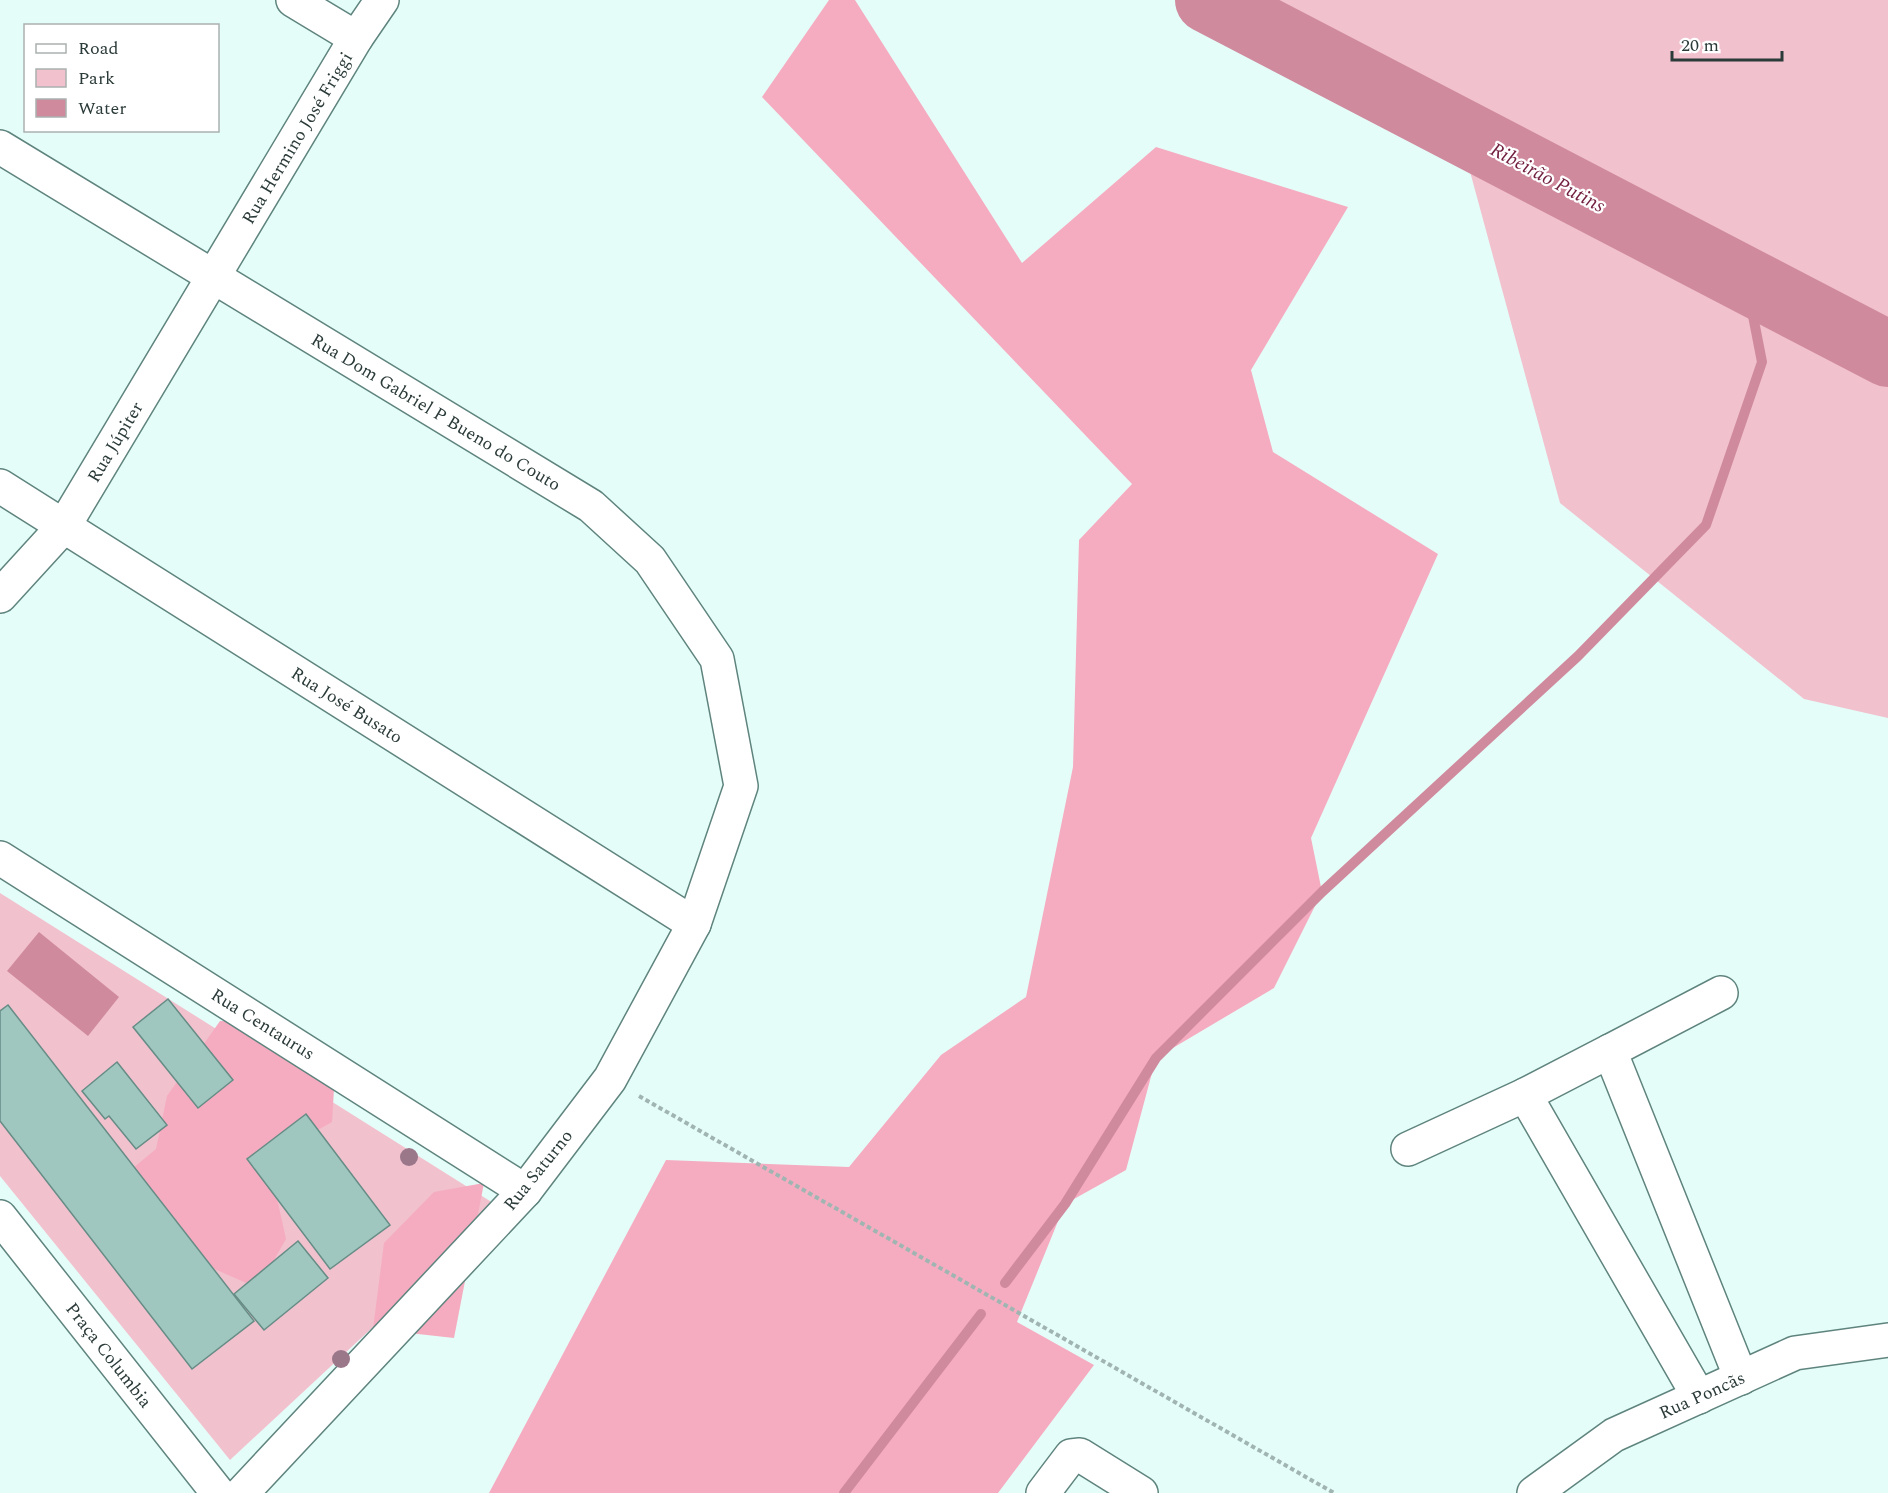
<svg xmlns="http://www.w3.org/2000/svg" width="1888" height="1493" font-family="Spectral,serif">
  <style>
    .green { fill: #f1c1ce }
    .forest { fill: #f5acc0 }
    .water { fill: #d08a9e }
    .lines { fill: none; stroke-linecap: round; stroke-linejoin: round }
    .stream { stroke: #d08a9e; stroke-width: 10 }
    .river { stroke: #d08a9e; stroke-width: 66 }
    .building { fill: #9fc6bf; stroke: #668c86; stroke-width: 1.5 }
    .street-casing { stroke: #5f847e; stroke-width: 36 }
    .path { stroke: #a0b5b2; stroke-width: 4; stroke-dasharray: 4.5 3; stroke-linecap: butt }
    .street { stroke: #fff; stroke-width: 33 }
    .tree { fill: #9b778a }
    .labels { text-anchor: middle; stroke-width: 4.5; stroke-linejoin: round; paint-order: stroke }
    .street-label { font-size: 18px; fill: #2b3b39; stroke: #fff }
    .water-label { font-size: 20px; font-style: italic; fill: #721f3f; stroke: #fff }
  </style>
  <rect width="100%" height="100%" fill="#e5fdf9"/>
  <g class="green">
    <path d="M1213 0H1888V718L1804 699 1560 503 1459 131Z"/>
    <path d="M0 893 501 1208 230 1460 0 1176Z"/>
  </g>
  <g class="forest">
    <path d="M829 0H855L1022 263 1156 147 1348 207 1251 370 1273 452 1438 554 1311 838 1322 892 1274 988 1156 1058 1126 1170 1065 1204 1017 1322 1094 1365 998 1493H489L666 1160 849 1167 941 1055 1026 997 1073 767 1079 540 1132 484 762 97Z"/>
    <path d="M220 1021 290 1023 336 1056 332 1122 268 1158 286 1239 258 1288 148 1240 110 1187 156 1149 167 1096Z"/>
    <path d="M484 1183 454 1338 373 1329 384 1243 434 1192Z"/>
  </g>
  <path class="water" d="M39 932 119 997 88 1036 7 971Z"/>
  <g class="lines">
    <g class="stream">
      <path d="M1005 1283 1065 1204 1156 1058 1322 892 1578 656 1706 525 1762 362 1746 280"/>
      <path d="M844 1493 981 1314"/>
    </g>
    <path class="river" d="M1208 0 1888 354"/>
  </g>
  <g class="building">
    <path d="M168 999 233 1080 198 1108 133 1027Z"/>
    <path d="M8 1005 254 1321 192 1369 0 1121V1011Z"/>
    <path d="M117 1062 167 1125 136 1149 109 1116 105 1119 82 1091Z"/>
    <path d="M306 1114 390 1225 330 1269 247 1159Z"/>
    <path d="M298 1241 328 1278 264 1330 234 1294Z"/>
  </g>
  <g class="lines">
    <g class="street-casing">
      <g id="street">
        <path d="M293 0 356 38"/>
        <path d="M0 147 591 506 650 560 717 659 741 786 694 924 610 1079 525 1191 242 1493"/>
        <path d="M0 486 694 924"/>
        <path d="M0 596 64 526 356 38 382 0"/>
        <path d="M0 858 525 1191"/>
        <path d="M1610 1051 1721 993"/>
        <path d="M1408 1149 1525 1095"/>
        <path d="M0 1217 218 1493"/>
        <path d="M1699 1397 1525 1095 1610 1051 1741 1378"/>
        <path d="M1043 1493 1071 1456 1080 1455 1141 1493"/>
        <path d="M1534 1493 1614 1435 1795 1353 1888 1340"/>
      </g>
    </g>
    <path class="path" d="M639 1096 1334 1493"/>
    <use href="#street" class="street"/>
  </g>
  <g class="tree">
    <circle cx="409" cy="1157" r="9"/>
    <circle cx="341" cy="1359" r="9"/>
  </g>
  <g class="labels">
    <g class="street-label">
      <text transform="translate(297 138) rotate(-59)" y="6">Rua Hermino José Friggi</text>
      <text transform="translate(436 412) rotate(31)" y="6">Rua Dom Gabriel P Bueno do Couto</text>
      <text transform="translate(115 442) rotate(-59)" y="6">Rua Júpiter</text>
      <text transform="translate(347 705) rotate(32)" y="6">Rua José Busato</text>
      <text transform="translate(263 1024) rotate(32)" y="6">Rua Centaurus</text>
      <text transform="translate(538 1170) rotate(-51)" y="6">Rua Saturno</text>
      <text transform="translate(109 1355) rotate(52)" y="6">Praça Columbia</text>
      <text transform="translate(1702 1395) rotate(-24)" y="6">Rua Poncãs</text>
    </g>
    <g class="water-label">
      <text transform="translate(1548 177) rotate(28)" y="7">Ribeirão Putins</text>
    </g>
  </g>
  <rect x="24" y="24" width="195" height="108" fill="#ffffff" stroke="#aab1b0" stroke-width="1.5"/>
  <rect x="36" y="44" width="30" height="9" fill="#ffffff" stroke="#aab1b0" stroke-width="1.5"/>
  <text x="78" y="54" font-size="18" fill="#2b3b39">Road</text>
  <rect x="36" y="69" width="30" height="18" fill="#f1c1ce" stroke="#aab1b0" stroke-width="1.5"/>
  <text x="78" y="84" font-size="18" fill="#2b3b39">Park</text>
  <rect x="36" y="99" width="30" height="18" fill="#d08a9e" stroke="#aab1b0" stroke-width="1.5"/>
  <text x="78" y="114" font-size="18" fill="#2b3b39">Water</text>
  <path d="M1672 51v9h110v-9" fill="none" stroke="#2b3b39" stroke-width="3"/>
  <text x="1681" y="51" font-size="18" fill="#2b3b39" stroke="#ffffff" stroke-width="4.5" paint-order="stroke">20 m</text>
</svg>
